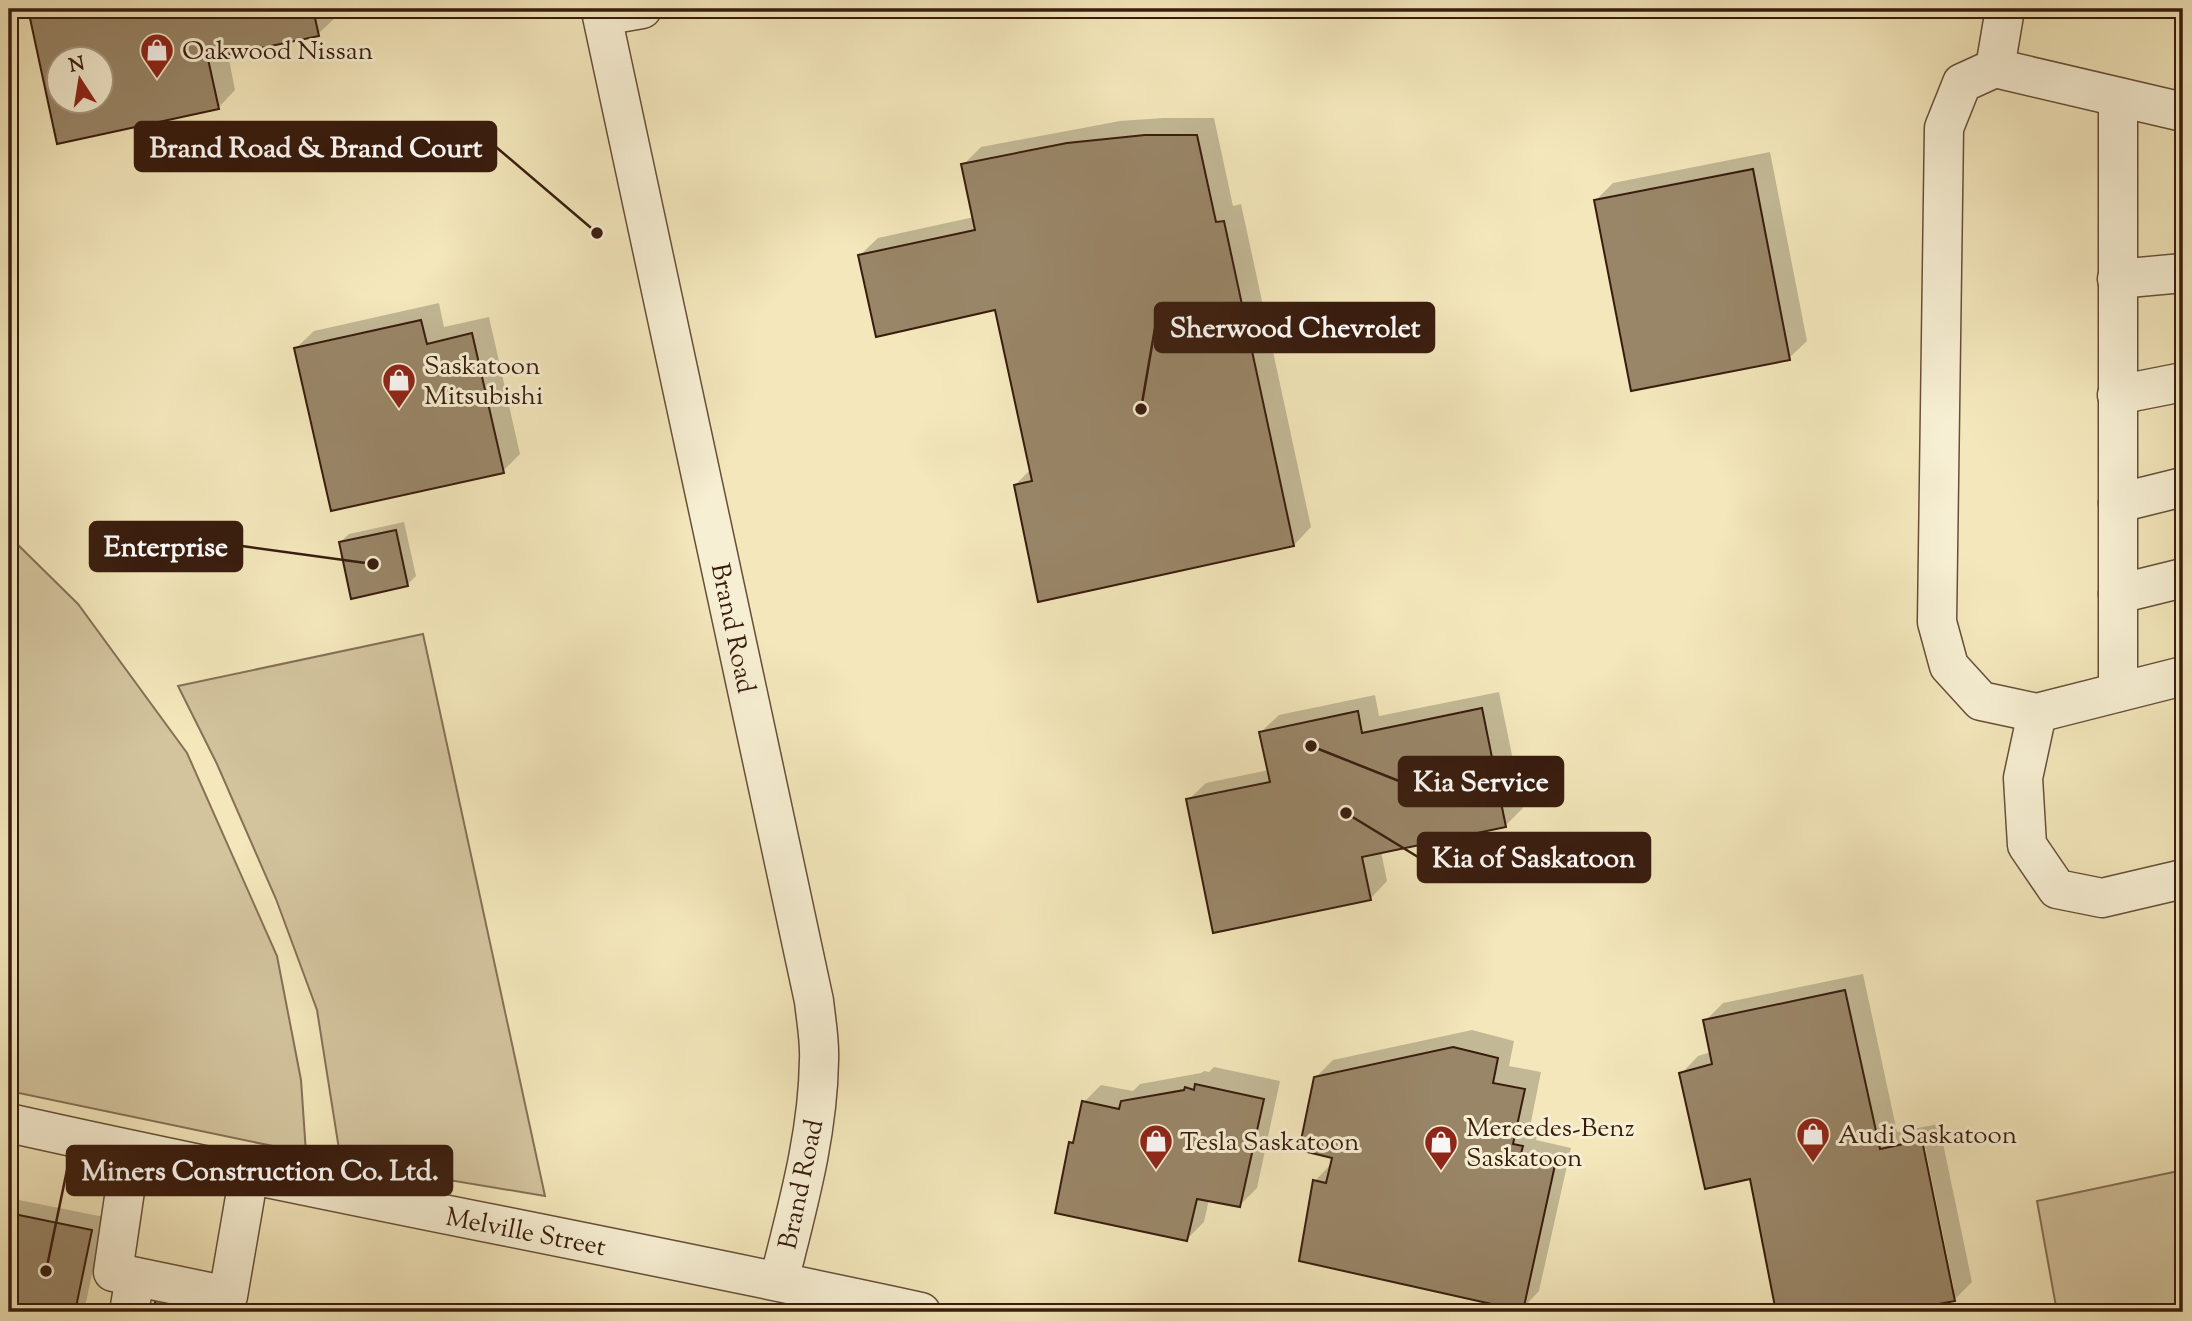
<svg xmlns="http://www.w3.org/2000/svg" width="2192" height="1321" font-family="'Sorts Mill Goudy',serif">
  <style>
    .green { fill: #d3c49e; stroke: #867056; stroke-width: 2 }
    .shadow { fill: #0003; fill-rule: evenodd }
    .building { fill: #998668; stroke: #381c0e; stroke-width: 2; fill-rule: evenodd }
    .lines { fill: none; stroke-linecap: round; stroke-linejoin: round }
    .minor-casing { stroke: #674f39; stroke-width: 41 }
    .minor { stroke: #f7efd3; stroke-width: 38 }
    .labels { text-anchor: middle; stroke-width: 6; stroke-linejoin: round; paint-order: stroke }
    .poi-label { font-size: 26px; fill: #381c0e; stroke: #f7efd3; text-anchor: start }
    .street-label { font-size: 26px; fill: #381c0e; stroke: #f7efd3 }
    .leader { fill: none; stroke: #381c0e; stroke-width: 2.5 }
    .callout-dot { fill: #381c0e; stroke: #f7efd3; stroke-width: 2.5 }
    .callout { fill: #381c0e; stroke: #381c0e; stroke-width: 2.5 }
    .callout-label { font-size: 28px; text-anchor: middle; font-weight: bold; fill: #fff }
  </style>
  <rect width="100%" height="100%" fill="#f3e7bb"/>
  <filter id="stains"><feTurbulence type="fractalNoise" baseFrequency=".00286" numOctaves="4"/><feColorMatrix values="0 0 0 0 .2 0 0 0 0 .09 0 0 0 0 .02 0 0 0 .5 -.17"/></filter>
  <radialGradient id="worn" r=".72"><stop offset=".6" stop-color="#630" stop-opacity="0"/><stop offset="1" stop-color="#630" stop-opacity=".3"/></radialGradient>
  <g class="green">
    <path d="M9 536 78 604 187 753 277 956 301 1080 306 1153 9 1091Z"/>
    <path d="M423 634 545 1196 341 1162 317 1010 276 899 217 764 178 686Z"/>
    <path d="M2183 1170V1312H2057L2037 1201Z"/>
  </g>
  <g class="shadow">
    <path d="M29 9H334L336 17 318 34 228 54 235 90 218 108 58 142ZM60 60H102V102H60Z"/>
    <path d="M1163 118H1214L1233 206 1241 204 1311 527 1294 545 1015 485 1031 469 996 308 860 255 878 238 974 217 963 165 981 147 1120 121Z"/>
    <path d="M1770 152 1807 341 1789 358 1596 200 1613 183Z"/>
    <path d="M439 303 444 327 489 317 520 454 503 471 296 348 314 331Z"/>
    <path d="M404 522 416 576 407 585 340 542 349 534Z"/>
    <path d="M1499 692 1523 808 1505 826 1381 851 1387 881 1370 899 1188 800 1206 783 1269 770 1261 732 1279 715 1375 695 1379 716Z"/>
    <path d="M1863 974 1897 1132 1939 1124 1972 1282 1954 1300 1887 1312H1778L1751 1177 1681 1074 1698 1056 1711 1052 1705 1021 1723 1003ZM1919 1132H1922L1954 1289H1951Z"/>
    <path d="M1472 1030 1514 1041 1509 1066 1541 1072 1530 1127 1539 1129 1536 1140 1571 1148 1539 1291 1522 1309 1315 1181 1332 1163 1334 1156 1315 1078 1333 1060Z"/>
    <path d="M1214 1067 1280 1081 1257 1188 1240 1205 1209 1199 1204 1222 1187 1239 1071 1143 1076 1138 1084 1102 1101 1085 1133 1091 1140 1084 1201 1073 1204 1071 1209 1072Z"/>
    <path d="M9 1198 104 1217 84 1312H9Z"/>
    <path d="M171 1286 274 1309 272 1312H155L157 1299Z"/>
  </g>
  <g class="building">
    <path d="M28 9H313L319 36 208 59 219 109 57 144ZM60 60H102V102H60Z"/>
    <path d="M1145 135H1197L1216 222 1224 221 1294 546 1038 602 1014 485 1032 481 995 310 876 337 858 255 975 230 961 164 1067 143Z"/>
    <path d="M1753 169 1790 360 1631 391 1594 200Z"/>
    <path d="M421 320 427 344 472 333 504 473 331 511 294 348Z"/>
    <path d="M396 530 408 586 351 599 339 542Z"/>
    <path d="M1482 708 1506 827 1362 857 1371 900 1213 933 1186 799 1270 782 1259 732 1358 711 1362 733Z"/>
    <path d="M1845 990 1880 1149 1922 1140 1955 1301 1896 1312H1776L1750 1179 1705 1189 1679 1073 1712 1064 1703 1020Z"/>
    <path d="M1453 1047 1498 1058 1493 1083 1525 1089 1513 1144 1523 1146 1520 1157 1555 1165 1523 1311 1299 1261 1313 1180 1326 1183 1332 1158 1299 1150 1314 1077Z"/>
    <path d="M1195 1084 1264 1099 1240 1207 1197 1199 1187 1241 1055 1213 1069 1142 1073 1143 1082 1101 1119 1109 1121 1101 1184 1090 1185 1087 1194 1090Z"/>
    <path d="M9 1213 92 1230 75 1312H9Z"/>
    <path d="M156 1298 218 1312H153Z"/>
  </g>
  <g class="lines">
    <g class="minor-casing">
      <g id="minor">
        <path d="M642 9 602 16 814 1001C816 1020 820 1041 819 1060 818 1136 797 1208 779 1281"/>
        <path d="M1995 68 2005 9"/>
        <path d="M2118 98V692"/>
        <path d="M2183 112 1995 68 1962 83 1944 128 1937 622 1949 666 1981 701 2037 713 2183 676"/>
        <path d="M2117 279 2183 273"/>
        <path d="M2117 395 2183 382"/>
        <path d="M2118 503 2183 487"/>
        <path d="M2118 594 2183 578"/>
        <path d="M2037 713 2023 778 2027 845 2057 889 2102 898 2183 879"/>
        <path d="M9 1123C312 1191 617 1246 921 1312"/>
        <path d="M131 1150 113 1272 228 1296 249 1174"/>
        <path d="M129 1312 135 1277"/>
      </g>
    </g>
    <use href="#minor" class="minor"/>
  </g>
  <defs>
    <g id="shop-pin" transform="scale(1.75)"><path d="M0 17L-7.5 6A9.5 9.5 0 1 1 7.5 6Z" fill="#8f2418" stroke="#f7efd3"/><path d="M-5-2.5h2.3a2.7 3.5 0 0 1 5.4 0H5L5.5 6h-11ZM-1.5-2.5h3a1.5 2.3 0 0 0-3 0Z" fill="#fff"/></g>
  </defs>
  <g fill-rule="evenodd">
    <use href="#shop-pin" x="157" y="50"/>
    <use href="#shop-pin" x="399" y="380"/>
    <use href="#shop-pin" x="1813" y="1134"/>
    <use href="#shop-pin" x="1156" y="1141"/>
    <use href="#shop-pin" x="1441" y="1142"/>
  </g>
  <g class="labels">
    <g class="poi-label">
      <text x="182" y="59">Oakwood Nissan</text>
      <text x="424" y="374">Saskatoon<tspan x="424" dy="30">Mitsubishi</tspan></text>
      <text x="1466" y="1136">Mercedes-Benz<tspan x="1466" dy="30">Saskatoon</tspan></text>
      <text x="1838" y="1143">Audi Saskatoon</text>
      <text x="1180" y="1150">Tesla Saskatoon</text>
    </g>
    <g class="street-label">
      <text transform="translate(734 628) rotate(78)" y="9">Brand Road</text>
      <text transform="translate(800 1184) rotate(-78)" y="9">Brand Road</text>
      <text transform="translate(526 1231) rotate(11)" y="9">Melville Street</text>
    </g>
  </g>
  <path class="leader" d="M597 233L496 147M1141 409L1155 328M373 564L242 546M1311 746L1399 781M1346 813L1418 857M46 1271L67 1170"/>
  <g class="callout-dot">
    <circle cx="597" cy="233" r="7"/>
    <circle cx="1141" cy="409" r="7"/>
    <circle cx="373" cy="564" r="7"/>
    <circle cx="1311" cy="746" r="7"/>
    <circle cx="1346" cy="813" r="7"/>
    <circle cx="46" cy="1271" r="7"/>
  </g>
  <g class="callout">
    <rect x="135" y="122" width="361" height="49" rx="7"/>
    <rect x="1155" y="303" width="279" height="49" rx="7"/>
    <rect x="90" y="522" width="152" height="49" rx="7"/>
    <rect x="1399" y="757" width="164" height="49" rx="7"/>
    <rect x="1418" y="833" width="232" height="49" rx="7"/>
    <rect x="67" y="1146" width="385" height="49" rx="7"/>
  </g>
  <g class="callout-label">
    <text x="316" y="157">Brand Road &amp; Brand Court</text>
    <text x="1295" y="337">Sherwood Chevrolet</text>
    <text x="166" y="556">Enterprise</text>
    <text x="1481" y="791">Kia Service</text>
    <text x="1534" y="867">Kia of Saskatoon</text>
    <text x="260" y="1180">Miners Construction Co. Ltd.</text>
  </g>
  <rect width="2192" height="1321" fill="none" stroke="#f3e7bb" stroke-width="35"/>
  <rect x="10" y="10" width="2171" height="1300" fill="none" stroke="#381c0e" stroke-width="3.5"/>
  <rect x="18" y="18" width="2157" height="1286" fill="none" stroke="#381c0e" stroke-width="2"/>
  <g transform="translate(80 80) rotate(348)"><circle r="33" fill="#f7efd3" stroke="#ab9b84" stroke-width="2"/>
  <path d="M0-5L12 26L0 18L-12 26Z" fill="#8f2418"/>
  <text y="-10" font-size="19" font-weight="bold" text-anchor="middle" fill="#381c0e">N</text>
  </g>
  <rect width="100%" height="100%" filter="url(#stains)"/>
  <rect width="100%" height="100%" fill="url(#worn)"/>
</svg>
